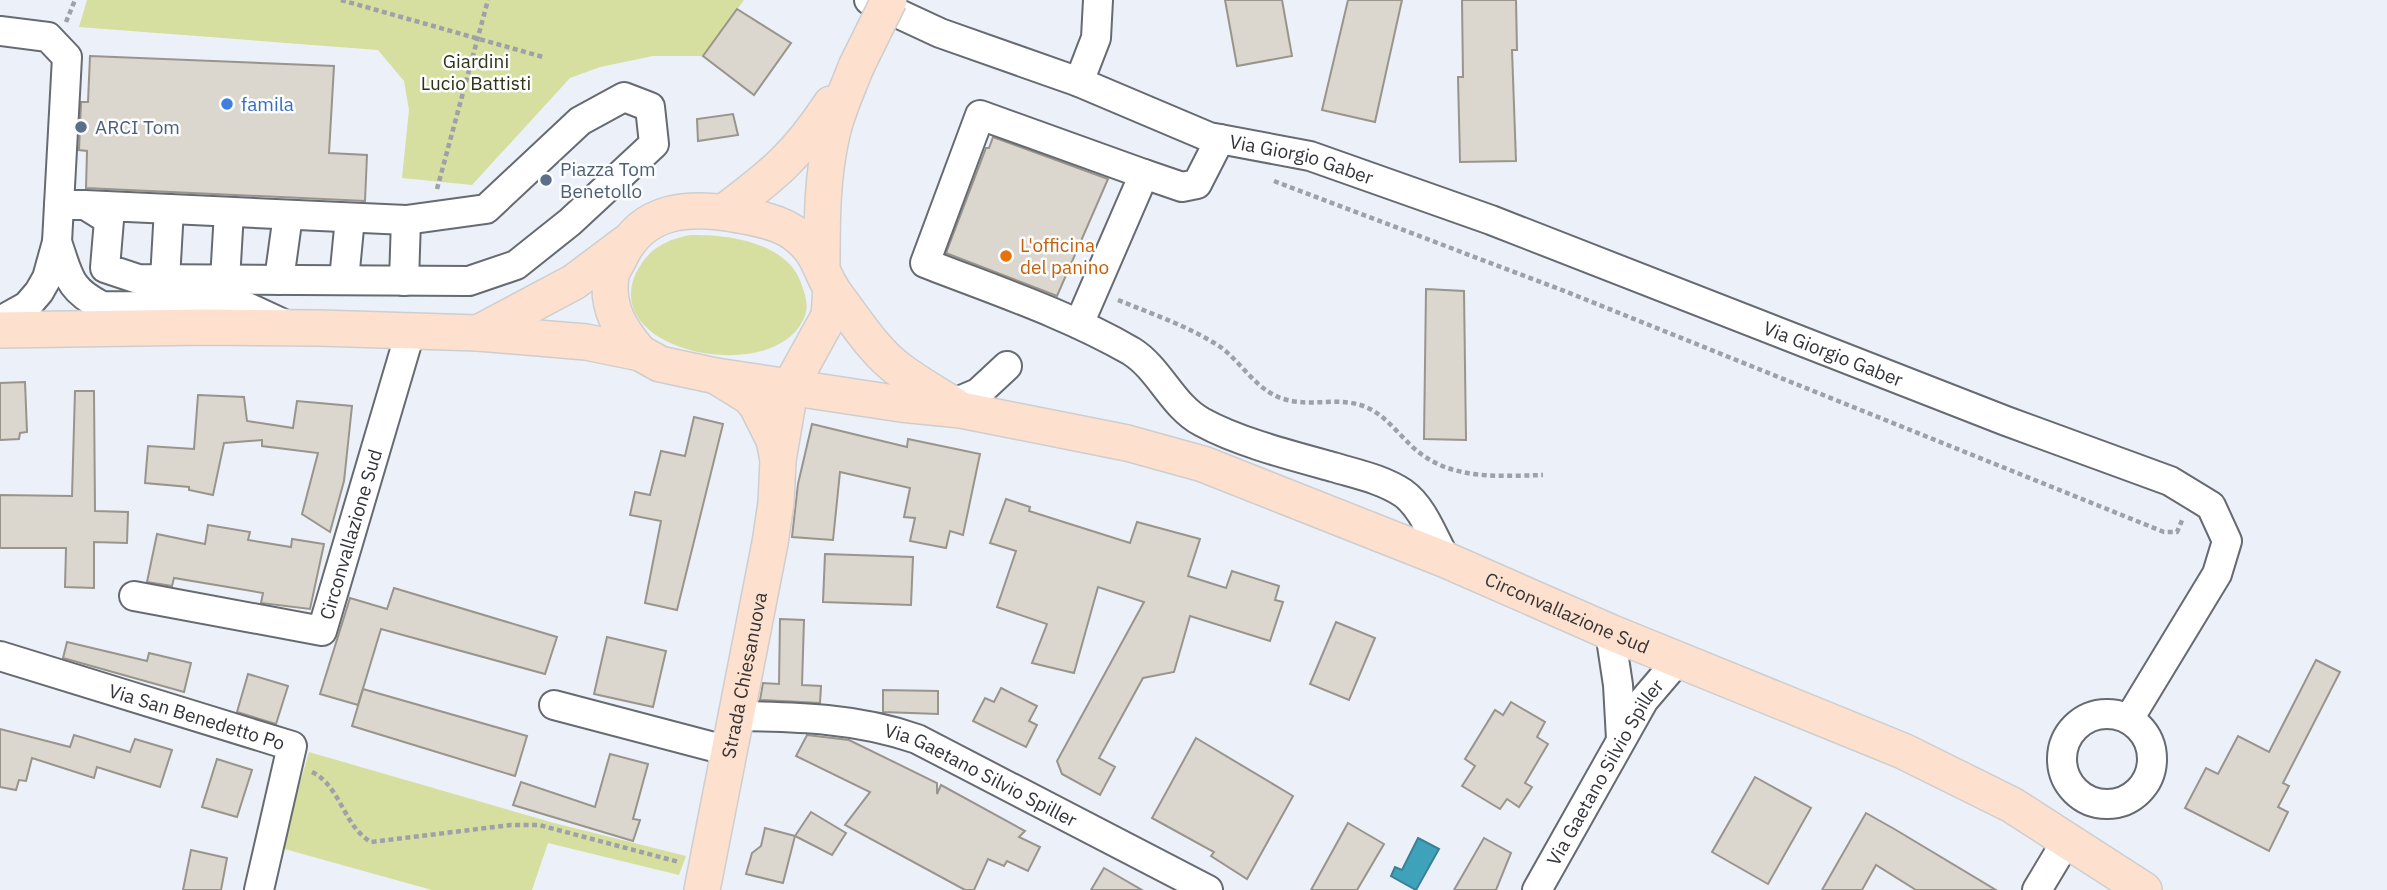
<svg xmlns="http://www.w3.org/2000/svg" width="2387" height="890" font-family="'IBM Plex Sans',sans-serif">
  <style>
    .green { fill: #d6dea0 }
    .water { fill: #3fa2bb; stroke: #3b8194; stroke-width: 2 }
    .building { fill: #dbd6ce; stroke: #99948c; stroke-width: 2 }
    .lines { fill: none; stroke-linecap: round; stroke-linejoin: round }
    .minor-casing { stroke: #666a71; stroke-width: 32 }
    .major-casing { stroke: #cececf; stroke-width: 38 }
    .path { stroke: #9ea1a8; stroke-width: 4.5; stroke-dasharray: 5 3.5; stroke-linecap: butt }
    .minor { stroke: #fff; stroke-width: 28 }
    .major { stroke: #fde0cd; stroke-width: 35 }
    .major-bridge-casing { stroke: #cececf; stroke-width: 38; stroke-linecap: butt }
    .major-bridge { stroke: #fde0cd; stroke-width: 35 }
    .shop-dot { fill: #3f7fe0; stroke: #fcfdff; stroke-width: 2.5 }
    .service-dot { fill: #5c6f8a; stroke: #fcfdff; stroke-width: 2.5 }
    .food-dot { fill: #e8710a; stroke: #fcfdff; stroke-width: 2.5 }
    .labels { text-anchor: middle; stroke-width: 5; stroke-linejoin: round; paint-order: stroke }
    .park-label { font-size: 19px; fill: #303313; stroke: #fcfdff }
    .shop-label { font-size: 19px; fill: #366cbe; stroke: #fcfdff; text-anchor: start }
    .service-label { font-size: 19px; fill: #4e5e75; stroke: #fcfdff; text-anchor: start }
    .street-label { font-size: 19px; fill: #333438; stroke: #fcfdff }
    .food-label { font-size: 19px; fill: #c56008; stroke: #fcfdff; text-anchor: start }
  </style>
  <rect width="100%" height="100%" fill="#ebf0f9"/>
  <g class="green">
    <path d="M87 0H744L703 56H653L600 67 570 78 472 185 402 178 409 110 404 81 378 50 79 27Z"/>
    <path d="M690 235C729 234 790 243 802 286 805 294 808 304 806 312 785 389 598 355 636 273 648 249 665 240 690 235Z"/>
    <path d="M309 752 554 823 686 856 679 875 548 843 532 890H432L281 848Z"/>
  </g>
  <path class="water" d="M1418 838 1439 849 1416 890 1391 876 1395 867 1402 870Z"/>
  <g class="building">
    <path d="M1225 0H1282L1292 56 1237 66Z"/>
    <path d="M1348 0H1402L1375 122 1322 110Z"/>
    <path d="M1462 0H1516L1517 50H1512L1516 161 1460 162 1458 77H1463Z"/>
    <path d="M737 9 791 43 754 95 703 56Z"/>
    <path d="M90 56 334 66 329 153 367 155 365 201 86 188 87 151 79 150 81 102H88Z"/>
    <path d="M733 114 738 135 698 141 697 119Z"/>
    <path d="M993 137 1108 179 1057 296 946 253 986 148H989Z"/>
    <path d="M1426 289 1464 291 1466 440 1424 439Z"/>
    <path d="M25 382 27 432 20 433 19 439 0 440V383Z"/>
    <path d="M75 391H94L95 511 128 512 127 543 94 542V588L65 587 66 548H0V495L72 496Z"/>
    <path d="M198 395 244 397 247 421 293 428 297 401 352 406 344 481 330 532 302 514 318 453 262 446V440L224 443 213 495 189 490V487L145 483 148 446 194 449Z"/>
    <path d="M694 417 723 424 677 610 645 603 661 521 630 515 635 492 650 495 661 451 685 456Z"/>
    <path d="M812 424 907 447 908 439 980 454 963 535 950 531 946 548 910 541 915 518 904 517 910 488 840 472 833 540 792 537 798 484Z"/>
    <path d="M1006 499 1030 507 1029 511 1130 543 1137 522 1200 539 1188 576 1226 588 1232 571 1279 586 1275 600 1283 602 1270 641 1190 616 1174 672 1143 678 1099 758 1115 767 1100 795 1062 774 1057 761 1144 602 1098 587 1074 673 1032 663 1047 624 997 607 1016 551 990 543Z"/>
    <path d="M208 525 250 532 248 540 291 547 292 539 324 544 310 609 261 603 263 593 174 578 172 586 147 582 157 534 205 544Z"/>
    <path d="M825 554 913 557 911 605 823 602Z"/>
    <path d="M394 588 557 637 545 674 381 629 358 705 320 694 350 598 387 609Z"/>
    <path d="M780 619 804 620 802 685 821 686 820 703 760 700 763 683 779 684Z"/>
    <path d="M1336 622 1375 638 1349 700 1310 684Z"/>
    <path d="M607 637 666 651 653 707 594 694Z"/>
    <path d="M67 642 147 661 149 653 191 663 184 692 63 658Z"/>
    <path d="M2316 660 2340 672 2283 783 2289 786 2278 807 2288 812 2269 851 2185 808 2206 768 2218 774 2238 736 2269 752Z"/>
    <path d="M248 674 288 686 276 724 237 712Z"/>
    <path d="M1001 688 1037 706 1029 721 1037 725 1026 747 973 721 985 698 994 702Z"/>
    <path d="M363 689 527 736 515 776 352 726Z"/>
    <path d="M883 690 938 691V714L883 712Z"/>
    <path d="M1511 702 1545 722 1537 737 1548 744 1525 783 1532 787 1519 807 1507 799 1500 809 1462 786 1475 766 1465 759 1495 710 1503 715Z"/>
    <path d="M0 729 70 747 74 735 130 752 135 739 172 750 160 787 97 767 94 778 32 758 26 781 19 780 16 790 0 787Z"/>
    <path d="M807 735 849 740 937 783V794L941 785 1025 831 1019 837 1040 847 1028 871 1007 861 1004 866 988 859 974 890H965L845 825 870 792 796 756Z"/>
    <path d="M1196 738 1293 796 1247 879 1211 856 1214 852 1152 818Z"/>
    <path d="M610 754 648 764 633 819 640 820 633 841 513 805 521 782 595 807Z"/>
    <path d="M217 759 252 770 237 817 202 807Z"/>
    <path d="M1755 777 1811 808 1768 884 1712 852Z"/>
    <path d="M811 812 846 833 832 855 795 836Z"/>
    <path d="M1866 813 1896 830 1996 890H1916L1876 865 1862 890H1822Z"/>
    <path d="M1348 823 1384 844 1357 890H1311Z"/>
    <path d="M765 828 795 836 783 883 746 874 752 853 761 846Z"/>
    <path d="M1484 838 1511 853 1496 890H1454Z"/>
    <path d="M191 850 227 858 221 890H183Z"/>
    <path d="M1104 868 1142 890H1091Z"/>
  </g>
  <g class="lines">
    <g class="minor-casing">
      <g id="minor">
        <path id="s1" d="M869 0 940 33 1079 82 1209 137 1310 156 1491 220 2006 421 2170 481 2211 506 2227 541 2217 574 2129 719"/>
        <path d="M0 31 48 37 67 57 57 242 47 278 39 292 27 306 0 321"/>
        <path d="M1079 82 1096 38 1098 0"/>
        <path d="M1144 174 980 115 925 263C994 290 1067 314 1131 351 1160 369 1172 406 1202 422 1238 442 1293 456 1333 467 1356 474 1382 479 1403 493 1423 507 1434 539 1446 560"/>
        <path d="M59 205H85L406 220 486 209 580 121 624 97 650 107 654 144 570 222 516 265 469 281 138 279 105 268 109 220 85 205"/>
        <path d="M57 242C69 276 68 289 102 306L247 307 286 325"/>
        <path d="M165 279 169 209"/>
        <path d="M225 280 229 212"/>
        <path d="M279 280 288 215"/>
        <path d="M344 280 350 218"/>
        <path d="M404 281 406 220"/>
        <path d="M1079 324 1144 174 1182 187 1197 184 1220 139"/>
        <path d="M952 404 978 393 1007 366"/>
        <path id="s2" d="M134 596 322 631 410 333"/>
        <path d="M1610 632 1618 685 1621 739"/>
        <path id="s3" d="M0 656 292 746 259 890"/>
        <path d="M554 705 729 751"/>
        <circle cx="2107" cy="759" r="45"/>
        <path id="s4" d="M736 716C798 717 857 718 917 739L1208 890"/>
        <path id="s5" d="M1537 890 1644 700 1679 659"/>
        <path d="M2037 890 2067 840"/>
      </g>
    </g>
    <g class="major-casing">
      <g id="major">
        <path d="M724 212C773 175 797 156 831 104"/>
        <path d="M822 264C822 220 822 177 832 134 837 111 848 88 856 67"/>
        <path d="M0 330 206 327 319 328 478 333 586 342 640 353 660 364 716 376 750 397 757 406 774 440 778 460"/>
        <path d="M478 333 574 282 626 243"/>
        <path d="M640 353C621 331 606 308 611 276 612 270 617 263 620 257 643 208 690 206 739 215 757 218 778 222 794 233 822 254 818 270 835 294 855 320 874 352 901 371 918 384 937 394 955 406"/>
        <path id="s6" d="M716 376 901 404 961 410 1127 443 1203 464 1446 560 1610 632 1903 751 2012 805 2144 890"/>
        <path id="s7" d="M702 890 770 543 776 503 778 460 791 385 829 316 831 288"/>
      </g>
    </g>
    <g class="path">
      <path d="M341 0 543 57"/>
      <path d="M66 22 75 0"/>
      <path d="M1274 181 1567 292 2164 532H2177L2183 518"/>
      <path d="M437 189 488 0"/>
      <path d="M1118 300C1152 314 1188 326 1219 346 1242 362 1256 391 1284 399 1312 408 1341 395 1368 408 1390 418 1404 443 1424 456 1458 480 1504 476 1543 475"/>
      <path d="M312 772C341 786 343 826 371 842L511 825H539L679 862"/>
    </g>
    <use href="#minor" class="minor"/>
    <use href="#major" class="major"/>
    <g class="major-bridge-casing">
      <path id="major-bridge" d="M856 67 889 0"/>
    </g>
    <use href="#major-bridge" class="major-bridge"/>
  </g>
  <circle class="shop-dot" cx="227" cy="104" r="7"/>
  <g class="service-dot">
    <circle cx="81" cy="127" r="7"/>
    <circle cx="546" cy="180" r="7"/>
  </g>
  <circle class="food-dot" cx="1006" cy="256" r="7"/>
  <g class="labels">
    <g class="park-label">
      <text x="476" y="68">Giardini<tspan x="476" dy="22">Lucio Battisti</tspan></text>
    </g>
    <g class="shop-label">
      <text x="241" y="111">famila</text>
    </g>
    <g class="service-label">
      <text x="95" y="134">ARCI Tom</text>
      <text x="560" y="176">Piazza Tom<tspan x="560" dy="22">Benetollo</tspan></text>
    </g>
    <g class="street-label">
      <text dy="7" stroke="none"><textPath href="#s1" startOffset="462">Via Giorgio Gaber</textPath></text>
      <text dy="7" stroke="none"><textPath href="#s1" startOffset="1029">Via Giorgio Gaber</textPath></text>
      <text dy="7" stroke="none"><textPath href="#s2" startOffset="292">Circonvallazione Sud</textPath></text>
      <text dy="7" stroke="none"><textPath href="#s6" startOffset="889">Circonvallazione Sud</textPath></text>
      <text dy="7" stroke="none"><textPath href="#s7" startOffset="219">Strada Chiesanuova</textPath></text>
      <text dy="7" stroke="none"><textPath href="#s3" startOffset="206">Via San Benedetto Po</textPath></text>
      <text dy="7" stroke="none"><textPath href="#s5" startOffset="136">Via Gaetano Silvio Spiller</textPath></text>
      <text dy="7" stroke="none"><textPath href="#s4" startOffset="256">Via Gaetano Silvio Spiller</textPath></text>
    </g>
    <g class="food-label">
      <text x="1020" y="252">L'officina<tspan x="1020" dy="22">del panino</tspan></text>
    </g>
  </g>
</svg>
